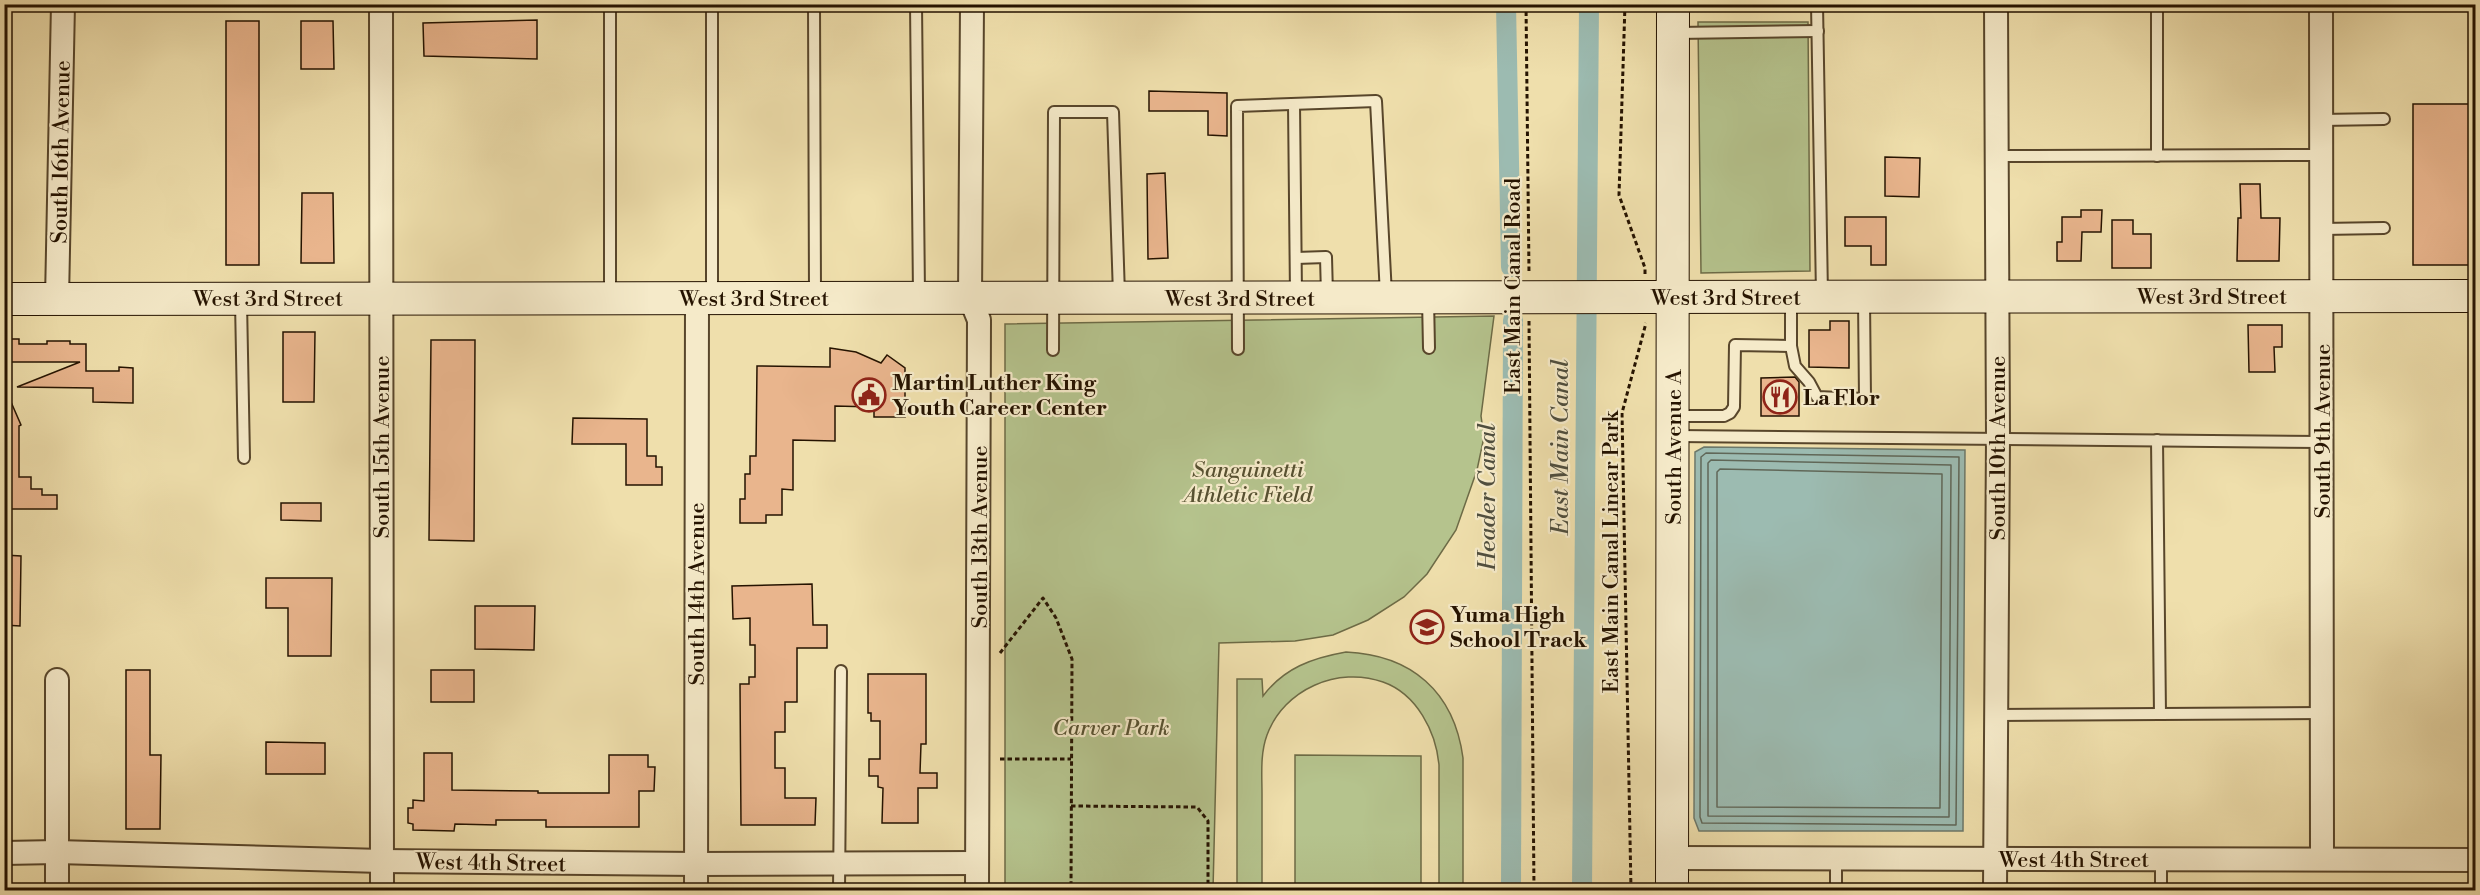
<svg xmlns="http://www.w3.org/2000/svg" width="2480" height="895" font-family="'Libre Bodoni',serif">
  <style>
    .green { fill: #b5c38d; stroke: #6d6b46; stroke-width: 1.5 }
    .water { fill: #9cbbb1; stroke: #6c786a; stroke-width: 1.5 }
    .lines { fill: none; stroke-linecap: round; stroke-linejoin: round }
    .shore { stroke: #606758; stroke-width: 1.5 }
    .canal { stroke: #9cbbb1; stroke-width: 20 }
    .building { fill: #e9b58d; stroke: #251300; stroke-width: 1.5 }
    .lane-casing { stroke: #58462b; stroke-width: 14 }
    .street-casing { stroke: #58462b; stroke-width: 26 }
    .secondary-casing { stroke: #251300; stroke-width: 34 }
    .path { stroke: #251300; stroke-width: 3; stroke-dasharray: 4.5 3; stroke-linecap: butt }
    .lane { stroke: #f5eac9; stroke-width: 10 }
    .street { stroke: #f5eac9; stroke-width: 22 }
    .secondary { stroke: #f5eac9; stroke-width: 32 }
    .labels { text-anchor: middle; stroke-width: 4.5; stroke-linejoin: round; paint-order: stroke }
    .street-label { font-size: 22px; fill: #251300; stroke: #f5eac9 }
    .poi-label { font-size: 22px; font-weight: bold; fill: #251300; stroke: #f5eac9; text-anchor: start }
    .park-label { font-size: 22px; font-style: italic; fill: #575131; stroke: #f5eac9 }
    .water-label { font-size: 24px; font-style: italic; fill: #4f4e3e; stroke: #f5eac9 }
  </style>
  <rect width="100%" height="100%" fill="#efdfac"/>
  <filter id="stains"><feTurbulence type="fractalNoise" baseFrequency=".00333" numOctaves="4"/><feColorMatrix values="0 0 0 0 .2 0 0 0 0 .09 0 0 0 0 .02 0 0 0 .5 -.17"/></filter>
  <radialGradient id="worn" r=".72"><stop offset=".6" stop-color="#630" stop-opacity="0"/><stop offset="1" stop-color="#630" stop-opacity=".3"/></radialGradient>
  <g class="green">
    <path d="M1698 22H1808L1810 271 1701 273Z"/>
    <path d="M1494 316 1481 416 1484 437 1477 470 1456 530 1427 574 1404 597 1368 620 1333 635 1295 641 1219 643 1213 890H1005V324Z"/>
    <path d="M1346 652C1411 655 1454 691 1463 758V890H1439V765C1436 732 1417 694 1383 682 1338 666 1284 689 1267 735 1260 754 1262 775 1262 794 1262 826 1262 858 1262 890H1237V679H1262L1263 696C1284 668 1312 658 1346 652Z"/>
    <path d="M1295 755 1421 756V890H1295Z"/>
  </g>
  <path class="water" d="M1704 447 1965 450 1963 831H1699L1694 818 1695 452Z"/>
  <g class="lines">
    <g class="shore">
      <path d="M1706 453 1959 457 1956 825 1702 823 1700 817 1701 457Z"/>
      <path d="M1711 460 1951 465 1949 817 1708 816V463Z"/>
      <path d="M1720 469 1942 474 1940 808 1717 807V472Z"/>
    </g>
    <g class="canal">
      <path d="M1506 4 1511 267"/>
      <path d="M1511 890 1513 320"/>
      <path d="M1582 890 1589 4"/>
    </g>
  </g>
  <g class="building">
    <path d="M537 20V59L424 56 423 23Z"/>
    <rect x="226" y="21" width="33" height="244"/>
    <path d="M301 21H333L334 69H301Z"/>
    <path d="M1149 91 1227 93V136L1208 135V111H1149Z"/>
    <path d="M2413 104H2475L2473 234 2475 265H2413Z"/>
    <path d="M1885 157 1920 158 1919 197 1885 196Z"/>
    <path d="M1165 173 1168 258 1148 259 1147 174Z"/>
    <path d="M2240 184H2260L2261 218H2280L2279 261H2237L2238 218H2241Z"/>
    <path d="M302 193H333L334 263H301Z"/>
    <path d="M2081 210H2102L2101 232H2082L2081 261H2057V242H2062V217H2081Z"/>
    <path d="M1845 217H1886V265H1871V246H1845Z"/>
    <path d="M2112 220H2133V234H2151V268H2112Z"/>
    <path d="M1830 321H1849V368L1809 367V330H1830Z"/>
    <path d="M2248 325H2282V347H2274L2275 372H2249Z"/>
    <path d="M283 332H315L314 402H283Z"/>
    <path d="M4 339H19V344H47V341H70V344H86V371H119V367L133 368V403L93 402V388L17 387 80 362H4Z"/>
    <path d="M431 340H475L474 541 429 540Z"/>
    <path d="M830 348 856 352 881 363 887 355 905 368V417H874V407L835 406V441L793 440V490L782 489V515H766V523H740V499H745V474H750V456H756L757 366 830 367Z"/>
    <path d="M1795 377 1799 382V416H1761V378Z"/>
    <path d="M4 386 21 425 19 426V477H31V489H42V495H57V509H4Z"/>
    <path d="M573 418 647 419V456H656V467H662V485H626V444H572Z"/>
    <path d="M281 503H321V521L281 520Z"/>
    <path d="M4 555 21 556 20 626 4 625Z"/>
    <path d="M266 578H332L331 656H288V608H266Z"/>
    <path d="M812 584 813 625H827V648H797V702H785V732H775V768H785V798H816L815 825H741L740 684H749V677H755V645H750V618L733 619 732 586Z"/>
    <path d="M475 606H535L534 650 475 649Z"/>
    <path d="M126 670H150V755H161L160 829H126Z"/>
    <rect x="431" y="670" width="43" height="32"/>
    <path d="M868 674H926V744H921L920 773H937V788H918V823H882L883 788 878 787V776H869V759H880V721H871V713H868Z"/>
    <path d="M266 742 325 743V774H266Z"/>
    <path d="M424 753H452V790L538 791V793H609V755H648V767H655L654 791H639V827H546V820H496V825L455 824 454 831 413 830V824L408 823V808H413V800L424 801Z"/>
  </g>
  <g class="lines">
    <g class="lane-casing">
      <g id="lane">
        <path d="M610 4V295"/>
        <path d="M814 4 815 295"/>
        <path d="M916 4 919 295"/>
        <path d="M1817 4 1822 295"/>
        <path d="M2157 4V156"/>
        <path d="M1677 33 1818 31"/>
        <path d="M1294 104 1296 295"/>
        <path d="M2321 120 2384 119"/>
        <path d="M1997 156 2321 155"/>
        <path d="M2322 229 2384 228"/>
        <path d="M1296 258 1326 257 1327 295"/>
        <path d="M712 295V4"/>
        <path d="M1428 299 1429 348"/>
        <path d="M241 302 244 458"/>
        <path d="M1791 346 1795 366 1809 382 1817 397 1865 399 1864 299"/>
        <path d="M1238 349 1237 106 1376 101 1386 295"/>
        <path d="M1053 350 1054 112H1113L1119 295"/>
        <path d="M1674 416H1724L1730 413 1734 407 1735 345 1791 346V301"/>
        <path d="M1677 436 2321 442"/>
        <path d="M2157 440 2160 714"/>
        <path d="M1996 715 2322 713"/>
        <path d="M2161 860V890"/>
        <path d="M839 890 841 671"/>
        <path d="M1836 890V857"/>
      </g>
    </g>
    <g class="street-casing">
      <g id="street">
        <path d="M381 4 382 890"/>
        <path d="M972 4 970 298 979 320 977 890"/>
        <path d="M2321 4 2322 858"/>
        <path d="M57 299 63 4"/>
        <path d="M57 680V890"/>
        <path d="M4 853 57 852 382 861 696 864 977 863"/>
        <path d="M1672 858 2476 860"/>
        <path d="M696 890 697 298"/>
        <path d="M1995 890 1998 438 1996 4"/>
      </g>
    </g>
    <g class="secondary-casing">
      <g id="secondary">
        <path d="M4 299 2476 296"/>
        <path d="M1672 890 1673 4"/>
      </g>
    </g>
    <g class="path">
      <path d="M1526 4 1529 273"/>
      <path d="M1625 4 1619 195 1645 268V274"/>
      <path d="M1529 321 1534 890"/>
      <path d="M1000 653 1043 598 1056 618 1072 659 1071 890"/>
      <path d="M1000 759H1071"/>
      <path d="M1071 806 1197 807 1208 821V890"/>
      <path d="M1631 890 1622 413 1646 323"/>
    </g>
    <use href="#lane" class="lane"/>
    <use href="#street" class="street"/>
    <use href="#secondary" class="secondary"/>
  </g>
  <defs>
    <g id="civic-ring" transform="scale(1.725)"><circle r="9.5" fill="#f5eac9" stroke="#8f2418" stroke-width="1.5"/><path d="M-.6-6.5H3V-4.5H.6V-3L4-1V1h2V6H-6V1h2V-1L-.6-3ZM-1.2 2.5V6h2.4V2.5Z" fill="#8f2418"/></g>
    <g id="restaurant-ring" transform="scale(1.725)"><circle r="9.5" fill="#f5eac9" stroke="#8f2418" stroke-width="1.5"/><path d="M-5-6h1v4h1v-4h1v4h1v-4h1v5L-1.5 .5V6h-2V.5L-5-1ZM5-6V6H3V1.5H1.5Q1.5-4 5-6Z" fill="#8f2418"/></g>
    <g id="school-ring" transform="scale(1.725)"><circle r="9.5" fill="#f5eac9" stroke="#8f2418" stroke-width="1.5"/><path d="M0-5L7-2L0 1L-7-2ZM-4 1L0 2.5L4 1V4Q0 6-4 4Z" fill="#8f2418"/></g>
  </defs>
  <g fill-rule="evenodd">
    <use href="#civic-ring" x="869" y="395"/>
    <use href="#restaurant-ring" x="1780" y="397"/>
    <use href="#school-ring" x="1427" y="627"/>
  </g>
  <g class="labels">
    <g class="street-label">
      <text transform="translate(60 152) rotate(-89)" y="8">South 16th Avenue</text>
      <text transform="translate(1512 286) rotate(-90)" y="8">East Main Canal Road</text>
      <text x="2212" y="304">West 3rd Street</text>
      <text x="1726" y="305">West 3rd Street</text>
      <text x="268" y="306">West 3rd Street</text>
      <text x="754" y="306">West 3rd Street</text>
      <text x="1240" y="306">West 3rd Street</text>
      <text transform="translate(2322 431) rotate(-90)" y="8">South 9th Avenue</text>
      <text transform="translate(381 447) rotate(-90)" y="8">South 15th Avenue</text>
      <text transform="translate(1673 447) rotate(-90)" y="8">South Avenue A</text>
      <text transform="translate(1997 448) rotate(-90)" y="8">South 10th Avenue</text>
      <text transform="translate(979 537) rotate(-90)" y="8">South 13th Avenue</text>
      <text transform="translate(1610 552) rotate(-90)" y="8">East Main Canal Linear Park</text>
      <text transform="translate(696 594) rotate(-90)" y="8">South 14th Avenue</text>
      <text x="2074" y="867">West 4th Street</text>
      <text transform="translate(491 862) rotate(1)" y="8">West 4th Street</text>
    </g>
    <g class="poi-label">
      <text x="892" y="390">Martin Luther King<tspan x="892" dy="25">Youth Career Center</tspan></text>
      <text x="1803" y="405">La Flor</text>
      <text x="1450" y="622">Yuma High<tspan x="1450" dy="25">School Track</tspan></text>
    </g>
    <g class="park-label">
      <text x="1248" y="477">Sanguinetti<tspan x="1248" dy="25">Athletic Field</tspan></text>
      <text x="1111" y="735">Carver Park</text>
    </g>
    <g class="water-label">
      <text transform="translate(1560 447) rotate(-90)" y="8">East Main Canal</text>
      <text transform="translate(1487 497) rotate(-90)" y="8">Header Canal</text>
    </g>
  </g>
  <rect width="2480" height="895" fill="none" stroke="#efdfac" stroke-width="24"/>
  <rect x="6" y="6" width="2468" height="883" fill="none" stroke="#251300" stroke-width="3"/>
  <rect x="12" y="12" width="2456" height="871" fill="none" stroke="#251300" stroke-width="1.5"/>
  <rect width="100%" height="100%" filter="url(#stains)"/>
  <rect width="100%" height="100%" fill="url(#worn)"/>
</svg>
